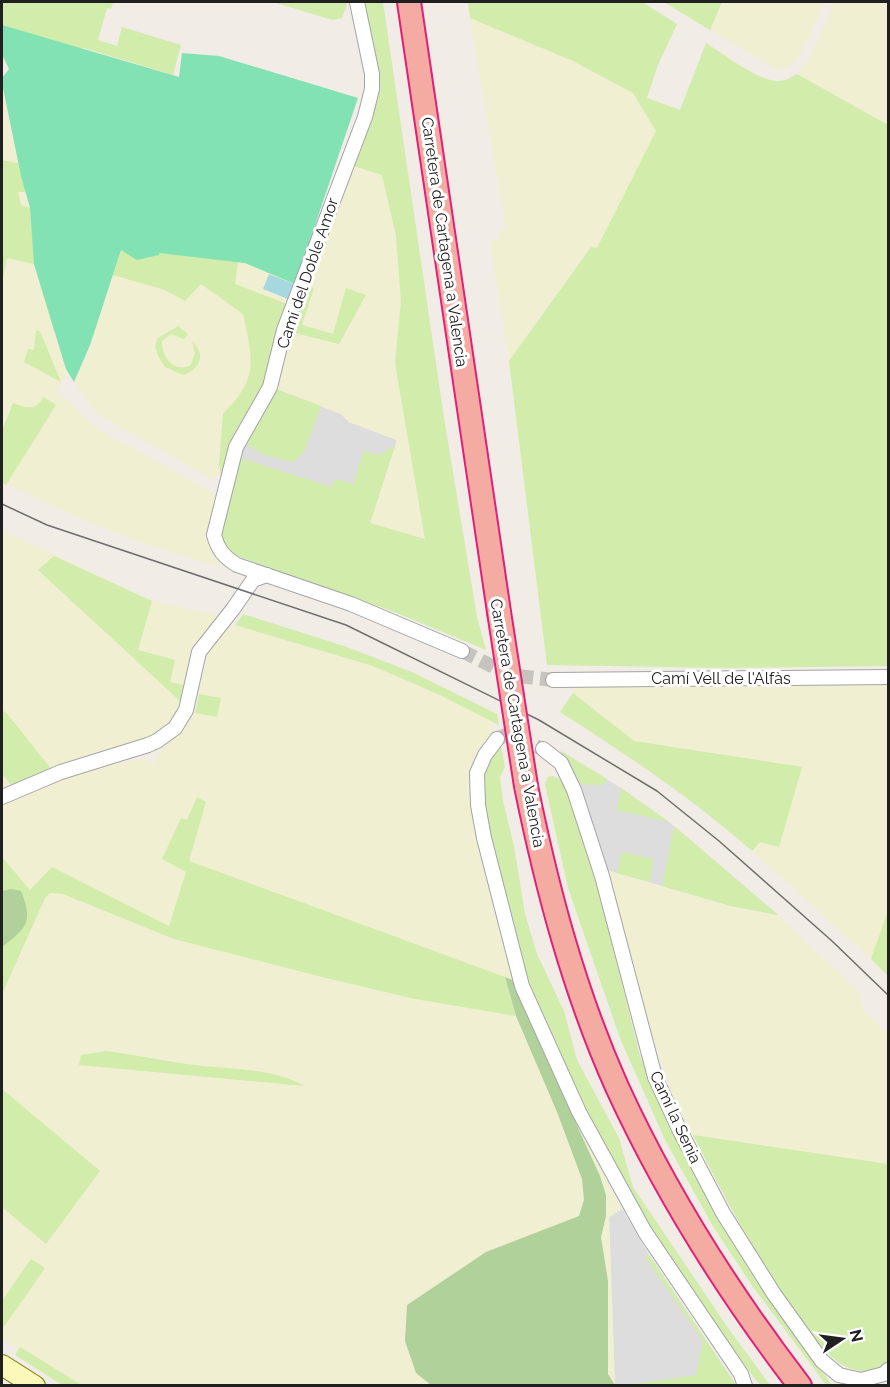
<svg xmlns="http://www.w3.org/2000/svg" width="890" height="1387" font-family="Raleway,sans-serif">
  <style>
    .residential { fill: #dedddd }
    .farmland { fill: #f0efd1 }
    .grass { fill: #d1ecab }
    .forest { fill: #b0d199 }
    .pitch { fill: #82e2b3 }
    .water { fill: #a5d8df }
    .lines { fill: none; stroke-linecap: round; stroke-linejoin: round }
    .minor-tunnel { stroke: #c7c3be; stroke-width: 14; stroke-dasharray: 14 7; stroke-linecap: butt }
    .minor-casing { stroke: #a4a4a4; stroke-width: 16 }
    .secondary-casing { stroke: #7b7c02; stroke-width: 22 }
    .trunk-casing { stroke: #e02177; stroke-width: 26 }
    .minor { stroke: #fff; stroke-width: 14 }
    .secondary { stroke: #fbf8b9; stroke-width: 20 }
    .trunk { stroke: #f4aba2; stroke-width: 22 }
    .tram { stroke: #6e6e6e; stroke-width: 1.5 }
    .trunk-bridge-casing { stroke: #e02177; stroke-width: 26; stroke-linecap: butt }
    .trunk-bridge { stroke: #f4aba2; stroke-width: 22 }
    .labels { text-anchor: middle; stroke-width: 6; stroke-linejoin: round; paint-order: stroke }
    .street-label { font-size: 16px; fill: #202020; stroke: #fff }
  </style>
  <rect width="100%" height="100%" fill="#f1ece6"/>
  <g class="residential">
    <path d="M276 389 341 414 349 422 397 440 370 523 238 461 242 451Z"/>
    <path d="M561 751 621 788 669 822 778 915 731 906 606 870 577 784Z"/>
    <path d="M622 1209 649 1255 736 1385H615L609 1217Z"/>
  </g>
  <g class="farmland">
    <path d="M664 2H825L799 57 788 68 777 70Z"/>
    <path d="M834 2H888V125L797 74 813 52Z"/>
    <path d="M470 18 573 61 633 93 656 131 597 249 590 247 509 361 490 241 499 240 498 232 506 228Z"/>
    <path d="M2 80 21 176 30 208 34 264 68 374 56 390 98 429 219 496 207 533 208 545 221 568 137 541 85 521 2 482Z"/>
    <path d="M350 165 382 175 396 236 401 301 395 363 425 539 370 523 397 440 349 422 341 414 276 389 292 321Z"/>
    <path d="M121 250 245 263 295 284 266 383 239 425 226 459 224 473 212 479 98 415 74 382 90 345Z"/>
    <path d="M2 530 152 601 220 616 191 649 180 701 173 717 155 735 2 790Z"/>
    <path d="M235 625 373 666 442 696 491 721 494 732 481 746 472 765 469 776 479 854 497 924 513 980 524 1009 577 1124 622 1209 609 1217 615 1385H75L2 1338V803L72 774 147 758 153 766 160 752 195 713 209 644Z"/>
    <path d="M570 684H888V962L871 959 752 851 760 842 778 847 801 767 634 741 573 693Z"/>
    <path d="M606 870 731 906 778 915 858 991 864 1010 888 1034V1361L856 1371 838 1362 816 1340 764 1265 700 1150 674 1098 655 1045Z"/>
  </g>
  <g class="grass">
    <path d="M2 2H113L111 9 107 8 98 40 117 46 122 27 181 45 173 75 84 48 6 64 2 54Z"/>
    <path d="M273 2H348L342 18 333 20Z"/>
    <path d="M365 2H383L444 418 477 617 486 650 397 613 237 556C231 551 224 546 222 538 218 526 234 476 238 461L243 459 332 487 335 479 354 484 363 451 378 455 395 446 370 523 425 539 395 363 401 301 396 236 382 175 350 165 374 106 372 44Z"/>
    <path d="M468 2H642L677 24 658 65 647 98 680 110 706 43C724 54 759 82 779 81 786 81 792 77 797 74L888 125V666L729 668 547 665 509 361 591 247 597 248 656 131 633 93 573 61 470 18Z"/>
    <path d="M664 2H722L710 30Z"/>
    <path d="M227 59 334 91 332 175 295 284 245 263 238 262 235 284 287 304 266 383 239 425 226 459 224 473 221 475 219 464 223 414C259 378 253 361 243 314L201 284 185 301 165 290 113 275 123 245Z"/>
    <path d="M2 160 18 163 26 192H18L21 205 30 208 34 258 106 295 90 345 54 331 34 264 7 258 2 282Z"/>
    <path d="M306 285 314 288 302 325 333 334 346 288 366 295 339 344 295 333 297 326 291 324Z"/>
    <path d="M178 326 188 334 184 339 171 334 162 341C161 357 175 374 191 365L195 353 192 341C206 354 201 369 183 375L165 367 159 358 155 346 158 338Z"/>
    <path d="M36 330 40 331 61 382 24 362 28 349 34 350Z"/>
    <path d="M276 389 321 406 304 452 293 462C279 459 253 454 246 441Z"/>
    <path d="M43 397 56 405 6 485 2 482V431L13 403C25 408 37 411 43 397Z"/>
    <path d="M54 556 152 601 138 650 175 660 170 682 183 685 180 701 38 570Z"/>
    <path d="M243 614 344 646 412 672 497 714 499 725 442 696 373 666 235 625Z"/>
    <path d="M573 693 634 741 802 767 779 847 760 842 752 851C692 798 627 755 560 712Z"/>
    <path d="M199 694 221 698 217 717 195 713Z"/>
    <path d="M5 711 52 770 13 787 2 774V714Z"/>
    <path d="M501 746 505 767 500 777 503 801 514 846 525 914 537 954 564 1011 577 1060 619 1138 633 1187 728 1328 770 1385H760L725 1341 657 1240 580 1103 527 982 491 851 481 785 485 767Z"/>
    <path d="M561 751 607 779 604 785 577 784Z"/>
    <path d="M553 776 563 781 576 814 605 916 640 1056 659 1100 704 1194 757 1282 832 1385H826L753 1287 714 1228 665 1140 620 1038 568 888 545 784 548 777Z"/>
    <path d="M621 788 669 822 617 810Z"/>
    <path d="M197 797 206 802 189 861 505 977 516 1016 415 999 318 976 174 939 63 894 50 893 45 898 2 994V857L30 890 52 867 169 926 186 872 162 859 181 818 187 820Z"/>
    <path d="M674 826 686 836 778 915 731 906 662 886Z"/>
    <path d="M622 852 653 859 650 882 617 873Z"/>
    <path d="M888 911V976L871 959Z"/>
    <path d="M106 1051C136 1055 165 1061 194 1065 227 1069 276 1068 304 1086L79 1065 81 1055Z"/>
    <path d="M2 1089 100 1171 46 1244 2 1207Z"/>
    <path d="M693 1135 888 1164V1361C876 1375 853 1373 838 1362 824 1352 813 1335 802 1321 759 1264 725 1198 693 1135Z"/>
    <path d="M649 1255 736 1385H627L696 1375 703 1341 645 1257Z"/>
    <path d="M31 1259 45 1268 6 1324 2 1328V1301Z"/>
    <path d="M20 1347 27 1351 81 1385H62L15 1355Z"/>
  </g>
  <g class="forest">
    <path d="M11 889 21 891C34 923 26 928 2 947V891Z"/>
    <path d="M505 977 513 980 524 1009 600 1176 606 1195V1216L601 1237 608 1281V1374L615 1385H431L416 1373 405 1341 407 1305 486 1252 579 1216 584 1200 582 1179 557 1112 516 1016Z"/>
  </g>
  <path class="pitch" d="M2 25 179 77 182 53 219 56 358 98 295 284 245 263 159 253V255L137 260 121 250 90 345 74 382 66 369 34 264 30 208 21 176 2 83V78L9 69 2 54Z"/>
  <path class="water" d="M269 274 294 284 288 299 263 289Z"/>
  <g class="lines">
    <g class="minor-tunnel">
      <path d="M462 651 510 675 553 680"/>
      <path d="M497 739 506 735 543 749"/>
    </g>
    <g class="minor-casing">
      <g id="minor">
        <path d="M357 2 372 74V89L365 117 284 330 270 387 236 447 214 535C218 550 224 557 237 565L351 604 462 651"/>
        <path d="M553 680 888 677"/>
        <path d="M497 739 485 755 477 773 478 805 484 838 522 986 579 1112 645 1232 741 1374 745 1386"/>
        <path d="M543 749 561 763 574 790 602 876 655 1077 679 1129 723 1213 774 1294 822 1361 839 1375 861 1380 884 1374 888 1370"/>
        <path d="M2 797 61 772 148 745 157 741 175 728 186 710 199 652 233 609 253 580 267 575"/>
      </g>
    </g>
    <g class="secondary-casing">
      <path id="secondary" d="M2 1365 35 1386"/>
    </g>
    <g class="trunk-casing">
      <g id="trunk">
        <path d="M409 2 499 612"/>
        <path d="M526 786C547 889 574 991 617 1087 666 1194 728 1292 800 1386"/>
      </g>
    </g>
    <use href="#minor" class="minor"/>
    <use href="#secondary" class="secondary"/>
    <use href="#trunk" class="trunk"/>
    <path class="tram" d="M2 504 47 525 346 625 539 720 657 791 719 841 832 941 888 995"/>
    <g class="trunk-bridge-casing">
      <path id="trunk-bridge" d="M499 612 526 786"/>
    </g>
    <use href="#trunk-bridge" class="trunk-bridge"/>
  </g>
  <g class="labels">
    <g class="street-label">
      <text transform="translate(445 242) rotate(82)" y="6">Carretera de Cartagena a Valencia</text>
      <text transform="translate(307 273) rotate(-71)" y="6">Camí del Doble Amor</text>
      <text x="721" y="684">Camí Vell de l'Alfàs</text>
      <text transform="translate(518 723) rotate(80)" y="6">Carretera de Cartagena a Valencia</text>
      <text transform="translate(676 1117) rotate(65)" y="6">Camí la Senia</text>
    </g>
  </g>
  <rect width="890" height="1387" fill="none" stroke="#202020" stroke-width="6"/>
  <g transform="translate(842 1339) rotate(77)" stroke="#ffffff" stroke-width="4.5" paint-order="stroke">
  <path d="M0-4.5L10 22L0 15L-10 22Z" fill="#202020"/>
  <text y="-9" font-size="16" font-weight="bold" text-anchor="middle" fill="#202020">N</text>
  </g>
</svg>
